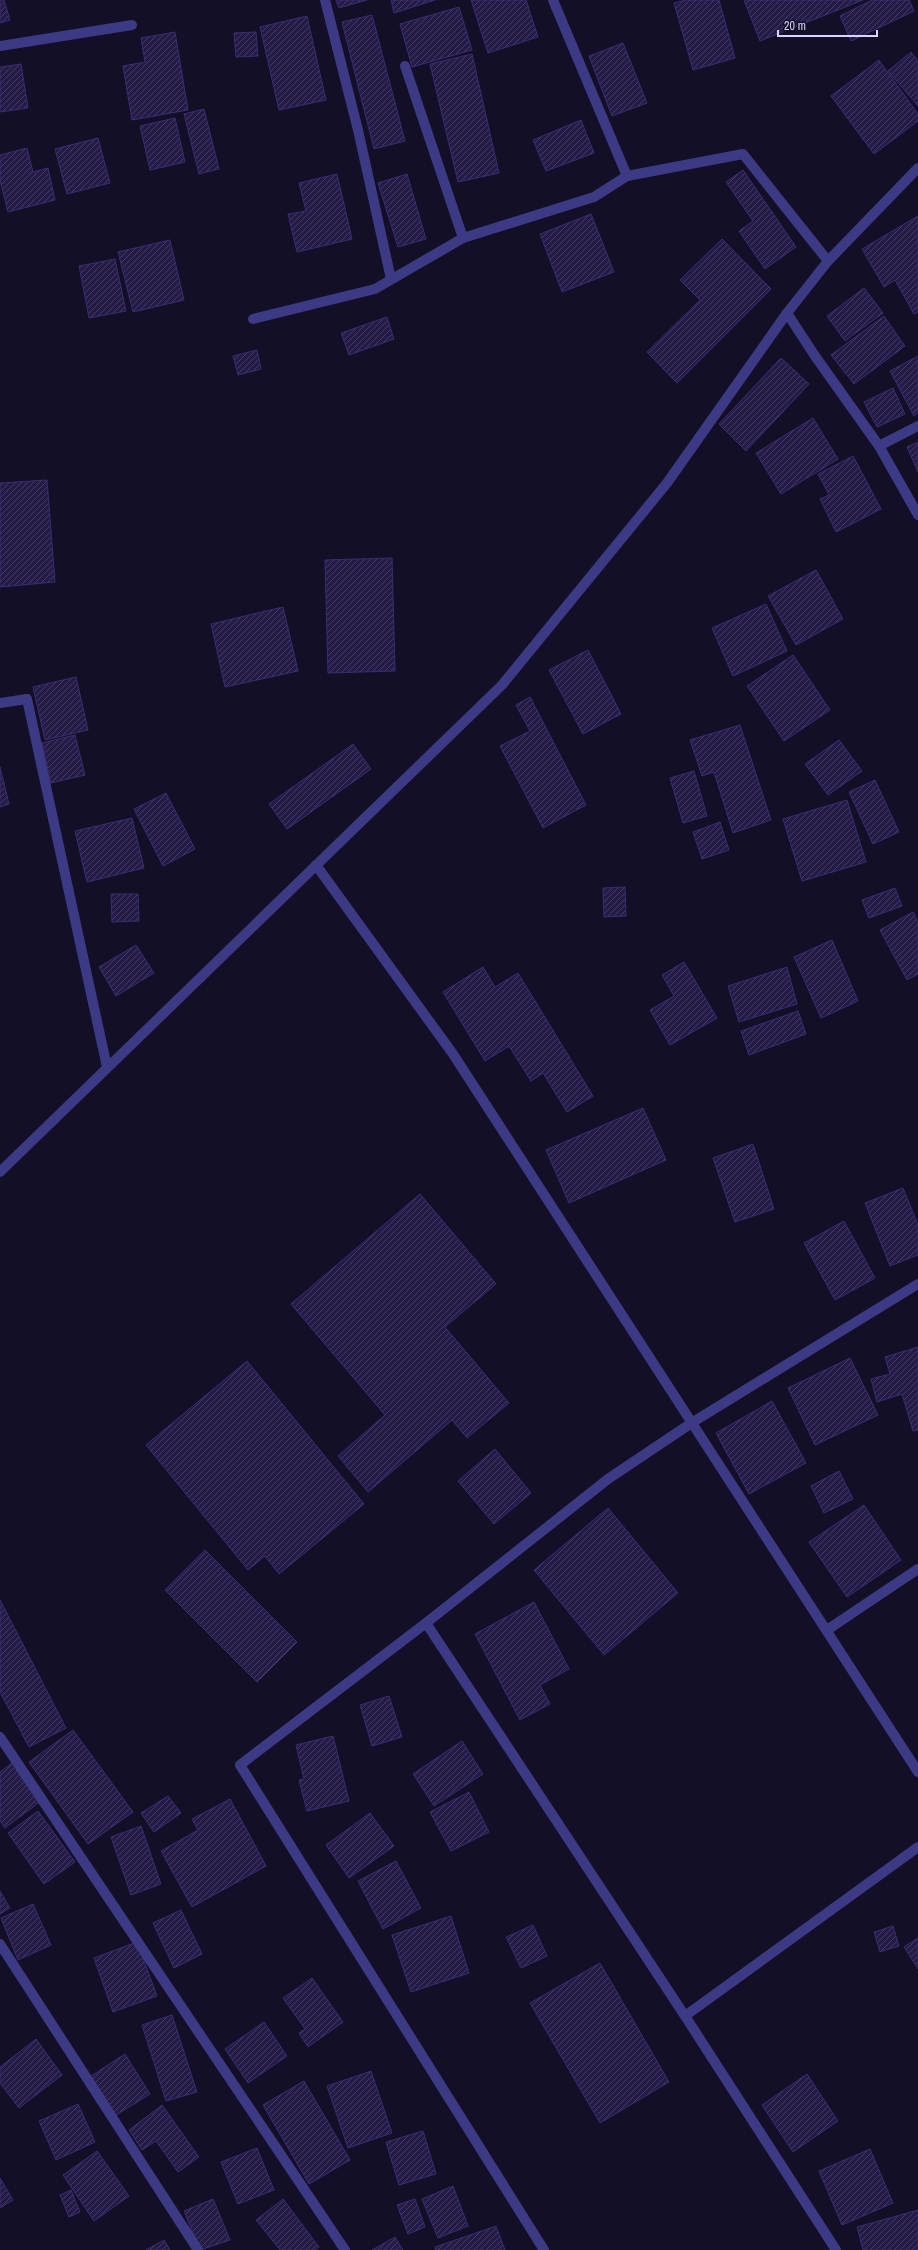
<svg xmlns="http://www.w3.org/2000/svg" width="918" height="2250" font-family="'Archivo Narrow',sans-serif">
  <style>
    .building { fill: url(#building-hatch); stroke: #3b2d73 }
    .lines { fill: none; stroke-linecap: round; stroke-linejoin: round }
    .minor { stroke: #3d3a85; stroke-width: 10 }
  </style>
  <defs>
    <pattern id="building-hatch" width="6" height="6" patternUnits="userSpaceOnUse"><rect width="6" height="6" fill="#241b47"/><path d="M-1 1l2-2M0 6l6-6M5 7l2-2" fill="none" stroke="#433b63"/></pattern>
  </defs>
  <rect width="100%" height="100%" fill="#130f26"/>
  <g class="building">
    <path d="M0 0H4L10 20 0 23Z"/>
    <path d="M336 0H367L339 8Z"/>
    <path d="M391 0H435L394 13Z"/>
    <path d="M471 0H526L538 37 488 53Z"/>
    <path d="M686 0H719L735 58 693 70 674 3Z"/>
    <path d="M744 0H863L760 41Z"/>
    <path d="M872 0H909L914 11 851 41 840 16Z"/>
    <path d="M459 7 472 50 412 67 400 24Z"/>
    <path d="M372 15 405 141 374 149 342 22Z"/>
    <path d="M307 16 326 100 279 110 260 27Z"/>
    <path d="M175 32 188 110 132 120 123 66 145 62 141 38Z"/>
    <path d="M256 32 258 56 236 57 234 33Z"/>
    <path d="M623 43 647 103 612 116 589 56Z"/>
    <path d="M911 52 918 61V106L888 71Z"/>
    <path d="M472 54 499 173 458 182 430 64Z"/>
    <path d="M879 60 918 114V121L874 154 831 96Z"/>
    <path d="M21 64 28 108 0 112V67Z"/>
    <path d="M204 109 219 169 199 174 184 114Z"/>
    <path d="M175 118 185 162 150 170 140 126Z"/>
    <path d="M581 120 594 153 546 171 533 140Z"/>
    <path d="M98 138 110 183 67 194 55 149Z"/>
    <path d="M27 148 33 172 48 168 55 200 8 212 0 180V155Z"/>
    <path d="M743 170 796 247 765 269 739 231 753 221 726 182Z"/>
    <path d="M337 174 352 239 297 252 288 214 306 211 299 183Z"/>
    <path d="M407 174 426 239 398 247 378 183Z"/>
    <path d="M591 214 614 272 562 292 540 234Z"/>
    <path d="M918 216V312L914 314 895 280 884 287 862 249Z"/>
    <path d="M722 239 771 289 677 383 647 352 700 300 680 280Z"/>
    <path d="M170 240 184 300 133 312 118 252Z"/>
    <path d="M115 259 126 311 89 318 79 266Z"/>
    <path d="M864 288 883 313 845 341 827 316Z"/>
    <path d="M884 316 905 346 854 384 831 355Z"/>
    <path d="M387 317 394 339 349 355 341 333Z"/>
    <path d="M257 350 261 369 238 375 233 356Z"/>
    <path d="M918 356V413L914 416 890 371Z"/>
    <path d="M781 358 809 384 746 451 719 424Z"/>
    <path d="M893 388 905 414 877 427 864 402Z"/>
    <path d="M813 418 838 459 781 494 756 453Z"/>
    <path d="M918 442V472L907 447Z"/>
    <path d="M853 456 881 509 836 532 820 499 829 495 818 474Z"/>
    <path d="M47 480 55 582 0 587V483Z"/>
    <path d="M392 558 395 671 328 673 325 560Z"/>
    <path d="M816 570 843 619 796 645 768 596Z"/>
    <path d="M766 604 787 651 733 676 712 628Z"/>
    <path d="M283 607 298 671 225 687 211 624Z"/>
    <path d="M588 650 621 714 583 734 549 670Z"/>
    <path d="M793 655 830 710 784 741 747 686Z"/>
    <path d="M76 677 88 730 45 740 33 687Z"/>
    <path d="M530 697 586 805 543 828 500 746 530 731 516 705Z"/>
    <path d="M740 725 771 820 733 833 714 772 702 776 690 740Z"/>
    <path d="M75 735 85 775 51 783 42 743Z"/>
    <path d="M839 740 862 771 828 795 805 764Z"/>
    <path d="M353 744 371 769 287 829 269 804Z"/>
    <path d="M0 767 9 804 0 807Z"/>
    <path d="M694 771 707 816 683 823 670 778Z"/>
    <path d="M875 780 899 832 873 844 849 792Z"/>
    <path d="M166 793 195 849 163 866 134 809Z"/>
    <path d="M847 800 866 862 802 881 783 819Z"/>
    <path d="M132 818 144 868 87 882 75 831Z"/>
    <path d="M720 822 729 850 702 859 693 832Z"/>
    <path d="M625 887 626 916 604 917 603 888Z"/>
    <path d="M895 888 902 906 869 918 862 900Z"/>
    <path d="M111 894H138L139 921 112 922Z"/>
    <path d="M913 912 918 922V974L907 980 880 930Z"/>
    <path d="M832 940 858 1001 821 1018 794 957Z"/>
    <path d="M136 945 154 973 116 996 99 967Z"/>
    <path d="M684 962 717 1018 670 1045 650 1010 674 996 662 975Z"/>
    <path d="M483 967 495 987 518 973 593 1096 567 1112 543 1073 531 1081 509 1046 485 1061 443 992Z"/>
    <path d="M787 967 797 1004 739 1022 728 986Z"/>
    <path d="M798 1011 806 1034 749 1055 741 1031Z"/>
    <path d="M643 1108 666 1160 569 1203 546 1150Z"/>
    <path d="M753 1144 774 1209 735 1222 713 1158Z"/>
    <path d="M903 1188 918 1225V1255L890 1266 865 1203Z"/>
    <path d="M420 1194 496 1284 445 1327 509 1403 467 1438 452 1420 368 1492 338 1456 385 1415 291 1304Z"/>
    <path d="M844 1221 875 1278 835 1300 804 1243Z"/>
    <path d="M918 1347V1430L913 1431 902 1394 877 1402 871 1379 890 1374 885 1357Z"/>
    <path d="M850 1358 878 1415 815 1445 788 1388Z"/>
    <path d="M247 1361 364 1504 279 1574 265 1556 248 1570 146 1445Z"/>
    <path d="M772 1401 806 1463 749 1494 716 1433Z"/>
    <path d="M495 1449 531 1493 494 1524 458 1481Z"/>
    <path d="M839 1471 853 1499 824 1513 811 1486Z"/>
    <path d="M864 1505 901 1560 847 1597 809 1542Z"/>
    <path d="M608 1508 678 1593 604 1655 534 1570Z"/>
    <path d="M205 1550 297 1642 257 1682 165 1590Z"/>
    <path d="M0 1600 66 1728 29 1747 0 1692Z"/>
    <path d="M534 1602 569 1669 540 1685 550 1704 520 1720 475 1634Z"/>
    <path d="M389 1696 402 1737 372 1746 360 1705Z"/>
    <path d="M73 1730 133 1812 88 1844 29 1762Z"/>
    <path d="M333 1736 349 1801 307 1811 299 1780 304 1779 296 1745Z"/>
    <path d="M462 1741 483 1774 434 1806 413 1774Z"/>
    <path d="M13 1762 41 1801 5 1828 0 1821V1772Z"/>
    <path d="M469 1792 489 1832 451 1851 430 1812Z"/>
    <path d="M168 1796 181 1813 154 1832 141 1813Z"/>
    <path d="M230 1799 266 1866 192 1907 161 1851 198 1830 192 1819Z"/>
    <path d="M38 1811 75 1862 44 1884 8 1833Z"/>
    <path d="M370 1813 394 1846 349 1878 326 1845Z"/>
    <path d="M141 1826 161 1884 131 1895 111 1837Z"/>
    <path d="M396 1861 421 1908 383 1929 358 1881Z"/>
    <path d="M0 1891 10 1908 0 1914Z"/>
    <path d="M33 1904 51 1945 18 1960 1 1918Z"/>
    <path d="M181 1910 202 1954 174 1968 153 1923Z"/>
    <path d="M451 1916 469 1973 411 1992 392 1935Z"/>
    <path d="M533 1925 547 1956 521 1968 506 1937Z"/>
    <path d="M893 1926 899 1946 880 1952 874 1932Z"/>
    <path d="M918 1938V1969L904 1947Z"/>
    <path d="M137 1942 157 1996 113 2012 94 1958Z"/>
    <path d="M600 1963 669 2082 600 2123 530 2003Z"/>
    <path d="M312 1978 343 2022 308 2047 299 2033 305 2029 283 1998Z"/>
    <path d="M172 2015 197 2092 166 2101 142 2025Z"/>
    <path d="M264 2022 287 2056 248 2083 225 2049Z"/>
    <path d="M36 2039 62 2075 19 2108 0 2083V2067Z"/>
    <path d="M125 2054 150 2094 113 2117 88 2078Z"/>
    <path d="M371 2071 392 2133 348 2148 327 2086Z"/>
    <path d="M807 2074 838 2121 793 2152 762 2105Z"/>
    <path d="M304 2081 350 2160 309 2184 263 2105Z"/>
    <path d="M78 2104 95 2142 56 2160 39 2121Z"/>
    <path d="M162 2105 199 2157 178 2172 156 2141 142 2150 129 2130Z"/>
    <path d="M423 2131 436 2174 399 2185 386 2142Z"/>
    <path d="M257 2148 274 2190 238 2204 221 2162Z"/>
    <path d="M870 2149 893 2203 842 2225 819 2171Z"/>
    <path d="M97 2151 129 2196 94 2221 63 2175Z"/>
    <path d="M0 2178 13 2200 0 2208Z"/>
    <path d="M453 2186 468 2226 438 2238 422 2199Z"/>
    <path d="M71 2190 80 2212 69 2217 60 2195Z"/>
    <path d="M213 2199 230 2240 200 2250 184 2211Z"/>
    <path d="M283 2199 319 2247 315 2250H280L256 2220Z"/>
    <path d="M415 2199 425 2227 408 2234 397 2205Z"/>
    <path d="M918 2210V2250H863L857 2227Z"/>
    <path d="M496 2226 505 2250H436L435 2247Z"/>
    <path d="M395 2237 403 2250H372Z"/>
    <path d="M164 2240 170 2250H146Z"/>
  </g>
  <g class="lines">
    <g class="minor">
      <path d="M325 0 358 130 391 279"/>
      <path d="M553 0 627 176"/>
      <path d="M0 46 132 25"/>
      <path d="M405 66 463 238 594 197 627 176 743 154 828 261"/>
      <path d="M787 313 815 356 879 446 918 515"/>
      <path d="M253 319 375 289 463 238"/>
      <path d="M879 446 918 426"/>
      <path d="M0 703 27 699 107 1067"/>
      <path d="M316 865 453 1054 918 1772"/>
      <path d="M0 1172 502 685 667 483 787 313 828 261 918 168"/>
      <path d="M426 1623 685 2016 836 2250"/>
      <path d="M827 1630 918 1569"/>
      <path d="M0 1737 345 2250"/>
      <path d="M0 1944 198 2250"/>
      <path d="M685 2016 918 1847"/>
      <path d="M544 2250 240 1765 426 1623 608 1479 693 1422 918 1284"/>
    </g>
  </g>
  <path d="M778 30v6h99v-6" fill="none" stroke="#d9d4ff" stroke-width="2"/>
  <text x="784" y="30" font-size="12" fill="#d9d4ff" stroke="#130f26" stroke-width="3" paint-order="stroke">20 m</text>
</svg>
